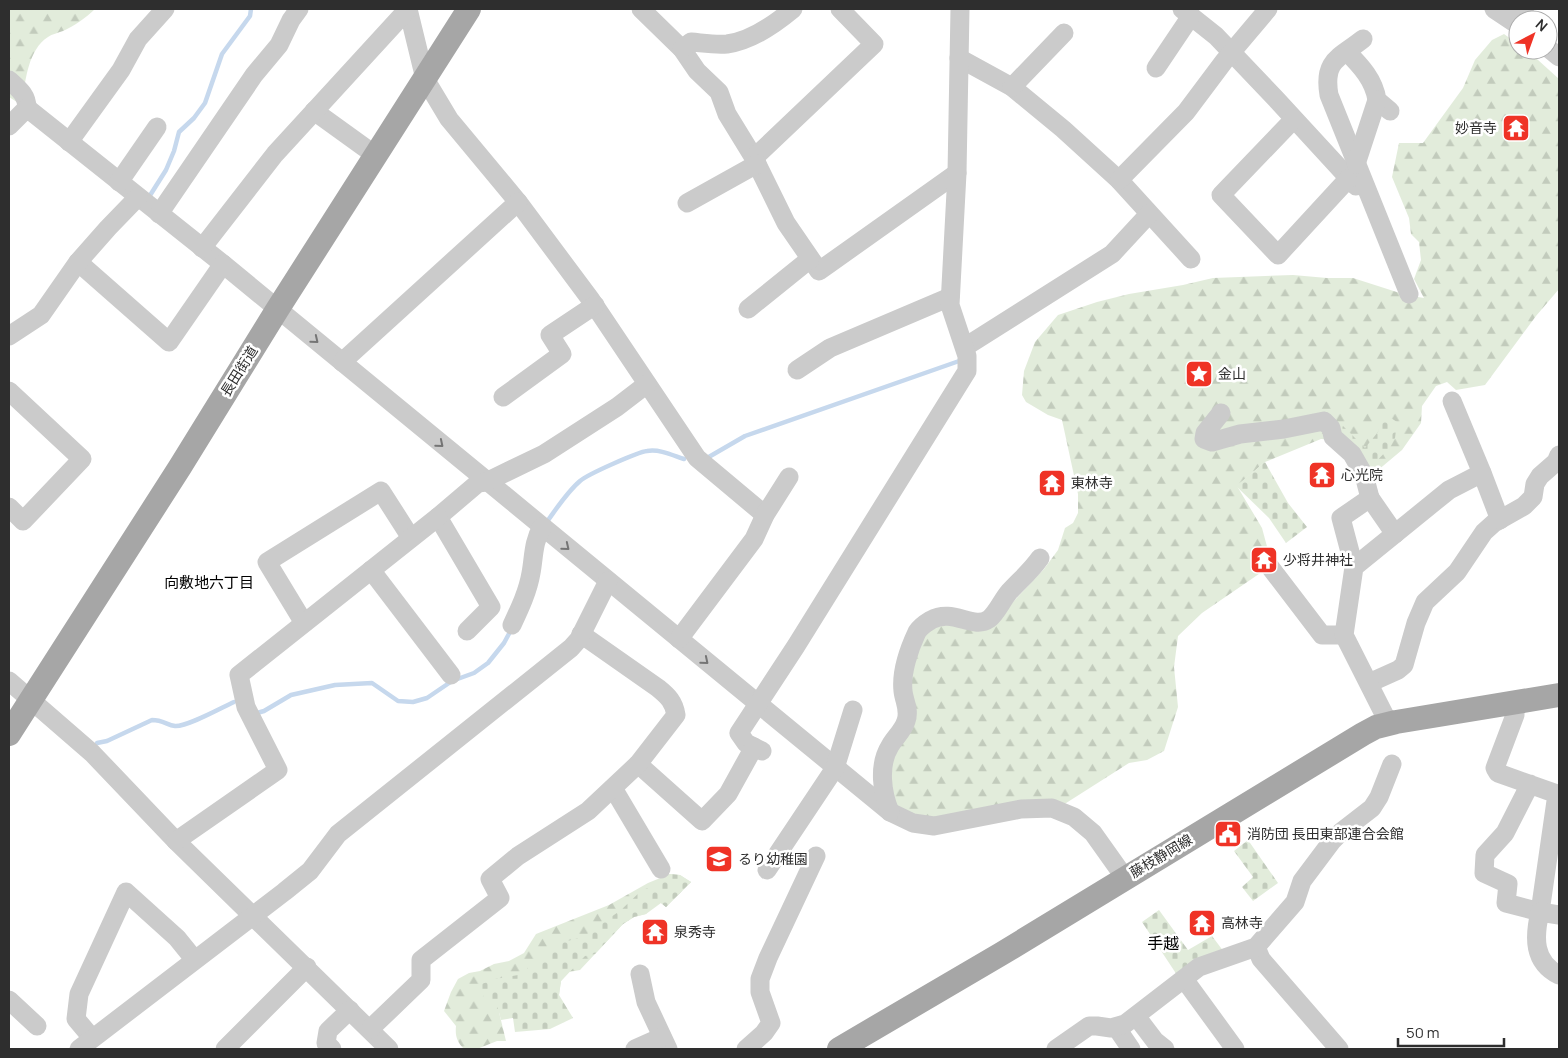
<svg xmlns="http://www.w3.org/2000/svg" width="1568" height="1058" font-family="Manrope,'Noto Sans JP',sans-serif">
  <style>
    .forest { fill: url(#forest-firs) }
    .cemetery { fill: url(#cemetery-stones) }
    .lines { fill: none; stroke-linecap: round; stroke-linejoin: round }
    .stream { stroke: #c6d8ed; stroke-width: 4.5 }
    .minor { stroke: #cbcbcb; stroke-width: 19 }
    .major { stroke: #a6a6a6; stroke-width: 24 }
    .oneway { stroke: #757575 }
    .labels { text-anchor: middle; stroke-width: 5; stroke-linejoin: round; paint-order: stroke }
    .poi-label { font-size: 14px; fill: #2e2e2e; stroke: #fff; text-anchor: start }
    .street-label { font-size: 14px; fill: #2e2e2e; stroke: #fff }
    .neighbourhood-label { font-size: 15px; fill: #000; stroke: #fff }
    .quarter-label { font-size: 16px; fill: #000; stroke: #fff }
  </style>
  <defs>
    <pattern id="forest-firs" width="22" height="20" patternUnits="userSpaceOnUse" patternTransform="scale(1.25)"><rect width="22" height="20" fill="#e2ecdb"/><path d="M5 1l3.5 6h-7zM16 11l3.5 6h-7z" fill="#c2cbbc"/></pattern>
    <pattern id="cemetery-stones" width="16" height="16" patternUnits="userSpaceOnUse" patternTransform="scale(1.25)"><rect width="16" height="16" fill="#e2ecdb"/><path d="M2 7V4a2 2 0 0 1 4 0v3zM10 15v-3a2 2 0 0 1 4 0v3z" fill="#c2cbbc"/></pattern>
  </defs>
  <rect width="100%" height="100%" fill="#fff"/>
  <g class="forest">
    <path d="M9 9H95C86 18 74 26 63 31 58 33 52 34 48 37 28 50 26 79 22 101L17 102 9 97Z"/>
    <path d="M1504 34 1518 44V50H1527L1559 79V289L1536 316 1485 385 1456 390 1447 382 1436 386 1422 406 1421 423 1402 450 1365 481 1333 440 1321 439 1265 462 1237 486 1262 528 1272 565 1202 613 1178 636 1174 667 1178 707 1164 751 1147 760 1129 763 1063 805 937 820 918 819 895 806 889 765 908 683 924 633 939 623H957L1012 603 1044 569 1058 550 1065 528 1073 523 1078 513V494L1062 420 1048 415 1026 402 1022 395 1024 371 1035 342 1058 315 1097 302 1129 294 1183 285 1213 278 1293 275 1327 278H1353L1406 295 1424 298 1414 279 1421 260 1419 242 1411 234 1409 218 1392 177 1399 143H1423L1463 88 1475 60 1492 40Z"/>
    <path d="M670 874 680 875 691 882 666 907 661 903 646 914 634 917 623 924 580 970 569 972 561 981 559 995 499 1012 506 1041H497L477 1049H464C457 1042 455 1036 456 1026L444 1011 451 992 458 979 469 973 480 971 494 964 509 961 524 953 536 934 609 905 648 883Z"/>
  </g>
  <g class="cemetery">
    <path d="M1382 412 1397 422 1395 438 1390 447 1372 466 1336 433 1343 426 1365 448 1378 432Z"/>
    <path d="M1265 462 1288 503 1307 527 1286 543 1269 518 1236 486Z"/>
    <path d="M1248 840 1278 883 1253 901 1242 887 1253 877 1234 851Z"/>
    <path d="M670 874 680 875 691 882 666 907 657 900 646 914 634 917 623 924 595 954 585 956 561 981 559 995 573 1018 550 1029 515 1032 513 1018 501 1020 496 1001 485 1000 479 985 495 979 524 974 530 964 545 955 552 945 583 937 621 910 642 890 658 885 663 876Z"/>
    <path d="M1159 910 1188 950 1212 936 1224 952 1177 975 1142 922Z"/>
  </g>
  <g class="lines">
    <g class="stream">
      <path d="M149 197 166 170 174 151 179 132 194 118 205 103 222 54 250 16 251 9"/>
      <path d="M707 458 745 436 962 360"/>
      <path d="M546 523C557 508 567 492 580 481 588 474 638 452 647 451 660 449 672 455 684 459"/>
      <path d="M257 713 264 711 291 695 335 685 372 683 398 701 413 702 427 698 452 681 474 673 488 663 504 643 511 630"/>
      <path d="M97 743 107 741 152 720C163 720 167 725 175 726 187 727 221 708 234 702"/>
    </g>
    <g class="minor">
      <path d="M408 9 425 79 449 119 518 202 591 300 697 458 765 515"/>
      <path d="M641 9 682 49 697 71 719 92 727 114 754 158 786 223 819 271 957 173"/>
      <path d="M1182 9 1216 36 1276 99 1356 186"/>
      <path d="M1494 9 1518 25"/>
      <path d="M1521 9 1529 20"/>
      <path d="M1363 39C1339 58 1323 60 1329 95L1409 294"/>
      <path d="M1548 48 1559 57"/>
      <path d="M682 49 691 42C703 43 715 45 727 44 751 41 775 24 793 9"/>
      <path d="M1347 52C1361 66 1374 80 1377 100L1390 111"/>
      <path d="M959 58 1012 87 1063 129 1119 180 1191 259"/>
      <path d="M1156 68 1191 16"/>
      <path d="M9 80C19 89 27 95 27 108"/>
      <path d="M1012 87 1064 33"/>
      <path d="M314 111 375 155"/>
      <path d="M1294 119 1221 195 1278 255 1348 179"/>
      <path d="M9 126 27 108 223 264 890 812 913 823 934 826 1021 809 1052 808 1074 817 1093 833 1125 878"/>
      <path d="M69 142 121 70 138 39 165 9"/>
      <path d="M754 158 874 44 840 9"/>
      <path d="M1356 164 1377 100"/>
      <path d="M1119 180 1186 112 1225 60 1268 9"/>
      <path d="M119 182 157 127"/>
      <path d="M687 203 757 164"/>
      <path d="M159 214 254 75 279 45 291 20 299 9"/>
      <path d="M202 248 275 154 408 9"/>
      <path d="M78 262 169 342 223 264"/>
      <path d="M748 309 810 259"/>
      <path d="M9 336 41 315 78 262 108 228 138 197"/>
      <path d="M965 347 1112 254 1149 214"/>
      <path d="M342 362 518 202"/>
      <path d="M797 370 830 348 950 297"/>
      <path d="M9 391 82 459 23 521 9 507"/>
      <path d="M503 397 562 354 550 335 595 305"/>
      <path d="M1452 401 1482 473"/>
      <path d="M1221 413 1205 433 1204 439 1212 442 1240 434 1284 429 1324 421 1331 428 1333 437 1352 454 1364 475 1370 498"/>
      <path d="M1267 563 1322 635H1344"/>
      <path d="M1354 567 1341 518 1370 498 1395 534"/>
      <path d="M371 570 451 675"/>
      <path d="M304 623 267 562 381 491 411 538"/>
      <path d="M512 625C520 608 528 591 531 573 534 557 533 542 542 527"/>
      <path d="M467 631 491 607 438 517 478 483 486 482 544 454 617 407 647 384"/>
      <path d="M679 639 754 539 765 515 789 477"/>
      <path d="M9 681 92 753 176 841 389 1049"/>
      <path d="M1369 683 1398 670 1404 665 1416 623 1425 602 1457 572 1484 532 1494 523 1524 506 1533 497 1535 484 1540 476 1556 462 1559 455"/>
      <path d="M1515 702V715L1495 768 1498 773 1557 794 1540 912 1506 903 1508 884 1484 873 1485 855 1505 833 1530 784"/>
      <path d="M1389 724 1344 635 1354 567 1449 490 1482 473 1500 520"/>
      <path d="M762 751 746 743 739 733 796 646 967 371V356L950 305 957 173 960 9"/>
      <path d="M638 764 702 821 728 794 754 747"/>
      <path d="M613 788 661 869"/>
      <path d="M890 812C882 793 878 765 890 746 895 737 903 731 906 721 910 710 904 701 903 691 901 673 909 649 917 632 920 627 926 623 931 620 953 608 973 630 989 619 997 613 1002 600 1009 592 1020 580 1031 571 1040 558"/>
      <path d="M176 841 278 770 246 707 239 675 438 517"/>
      <path d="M767 870 835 768 853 710"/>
      <path d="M1559 915 1540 912C1534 937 1533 962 1559 975"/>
      <path d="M1256 947 1261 959 1339 1049"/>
      <path d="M640 974 646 1002 668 1049"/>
      <path d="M1184 979 1235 1049"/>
      <path d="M9 1000 37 1026"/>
      <path d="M1136 1016 1155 1041 1165 1049"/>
      <path d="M1116 1027 1131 1049"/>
      <path d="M370 1029 421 980V960L500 898 490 879 518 856 588 811 638 764 676 715C674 702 668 696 658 688L581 634"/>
      <path d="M92 1038 76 1019 79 994 126 892 177 938 194 959"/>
      <path d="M79 1049 284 892 310 871 338 834 571 648 579 639 608 581"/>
      <path d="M225 1049 307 967"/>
      <path d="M332 1049 326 1043 328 1031 350 1010"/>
      <path d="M635 1049 662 1037"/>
      <path d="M746 1049 764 1033 771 1023 760 992V979L768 958 816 856"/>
      <path d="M1056 1049 1089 1026H1097L1111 1028 1125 1024 1199 967 1256 947 1295 902 1302 881 1332 841 1341 832 1372 808 1379 797 1392 764"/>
    </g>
    <g class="major">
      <path d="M9 734 180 467 277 310 469 9"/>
      <path d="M839 1049 1001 954 1363 734 1376 727 1396 722 1559 695"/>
    </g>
  </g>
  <defs><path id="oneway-chevron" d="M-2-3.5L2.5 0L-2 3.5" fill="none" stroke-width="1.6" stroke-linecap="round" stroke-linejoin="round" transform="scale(1.25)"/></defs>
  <g class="oneway">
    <use href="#oneway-chevron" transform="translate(315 340) rotate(39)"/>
    <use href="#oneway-chevron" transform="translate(440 444) rotate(40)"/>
    <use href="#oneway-chevron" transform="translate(566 547) rotate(39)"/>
    <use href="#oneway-chevron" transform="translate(705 661) rotate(40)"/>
  </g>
  <defs>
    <g id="temple-square" transform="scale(1.4375)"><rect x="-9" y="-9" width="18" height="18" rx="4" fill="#ef3326" stroke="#fff"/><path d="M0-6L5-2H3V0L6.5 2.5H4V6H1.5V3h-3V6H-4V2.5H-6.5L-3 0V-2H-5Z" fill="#fff"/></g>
    <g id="sight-square" transform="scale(1.4375)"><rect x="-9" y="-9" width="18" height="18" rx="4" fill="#ef3326" stroke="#fff"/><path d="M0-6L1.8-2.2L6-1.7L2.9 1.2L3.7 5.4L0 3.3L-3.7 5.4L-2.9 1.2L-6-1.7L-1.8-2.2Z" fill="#fff"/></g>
    <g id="civic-square" transform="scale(1.4375)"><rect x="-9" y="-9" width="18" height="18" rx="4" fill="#ef3326" stroke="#fff"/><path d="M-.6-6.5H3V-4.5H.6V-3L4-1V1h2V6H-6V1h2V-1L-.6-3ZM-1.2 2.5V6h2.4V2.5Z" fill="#fff"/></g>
    <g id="school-square" transform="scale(1.4375)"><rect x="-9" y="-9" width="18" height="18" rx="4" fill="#ef3326" stroke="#fff"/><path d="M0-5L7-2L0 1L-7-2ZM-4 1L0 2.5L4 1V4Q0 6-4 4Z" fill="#fff"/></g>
  </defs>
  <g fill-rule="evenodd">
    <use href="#temple-square" x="1516" y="128"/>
    <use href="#sight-square" x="1199" y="374"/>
    <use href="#temple-square" x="1322" y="475"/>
    <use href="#temple-square" x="1052" y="483"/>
    <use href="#temple-square" x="1264" y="560"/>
    <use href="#civic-square" x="1228" y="834"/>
    <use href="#school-square" x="719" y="859"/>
    <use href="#temple-square" x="1202" y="923"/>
    <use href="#temple-square" x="655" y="932"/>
  </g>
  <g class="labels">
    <g class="poi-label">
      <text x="1497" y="133" text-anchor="end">妙音寺</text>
      <text x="1218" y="379">金山</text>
      <text x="1341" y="480">心光院</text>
      <text x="1071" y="488">東林寺</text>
      <text x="1283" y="565">少将井神社</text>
      <text x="1247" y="839">消防団 長田東部連合会館</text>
      <text x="738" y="864">るり幼稚園</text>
      <text x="1221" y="928">高林寺</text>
      <text x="674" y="937">泉秀寺</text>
    </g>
    <g class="street-label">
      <text transform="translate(239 371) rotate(-58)" y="5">長田街道</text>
      <text transform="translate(1161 856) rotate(-31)" y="5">藤枝静岡線</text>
    </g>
    <g class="neighbourhood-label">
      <text x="209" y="588">向敷地六丁目</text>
    </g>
    <g class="quarter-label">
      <text x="1163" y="949">手越</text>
    </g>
  </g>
  <rect width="1568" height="1058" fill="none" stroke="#2e2e2e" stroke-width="20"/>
  <g transform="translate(1533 35) rotate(41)"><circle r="24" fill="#ffffff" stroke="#ababab"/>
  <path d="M0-4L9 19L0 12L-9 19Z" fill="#ef3326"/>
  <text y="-8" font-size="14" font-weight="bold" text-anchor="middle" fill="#2e2e2e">N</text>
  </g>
  <path d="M1398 1038v8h106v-8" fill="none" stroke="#2e2e2e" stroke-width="2.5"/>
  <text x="1406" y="1038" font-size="15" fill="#2e2e2e" stroke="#ffffff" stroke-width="4" paint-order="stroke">50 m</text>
</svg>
